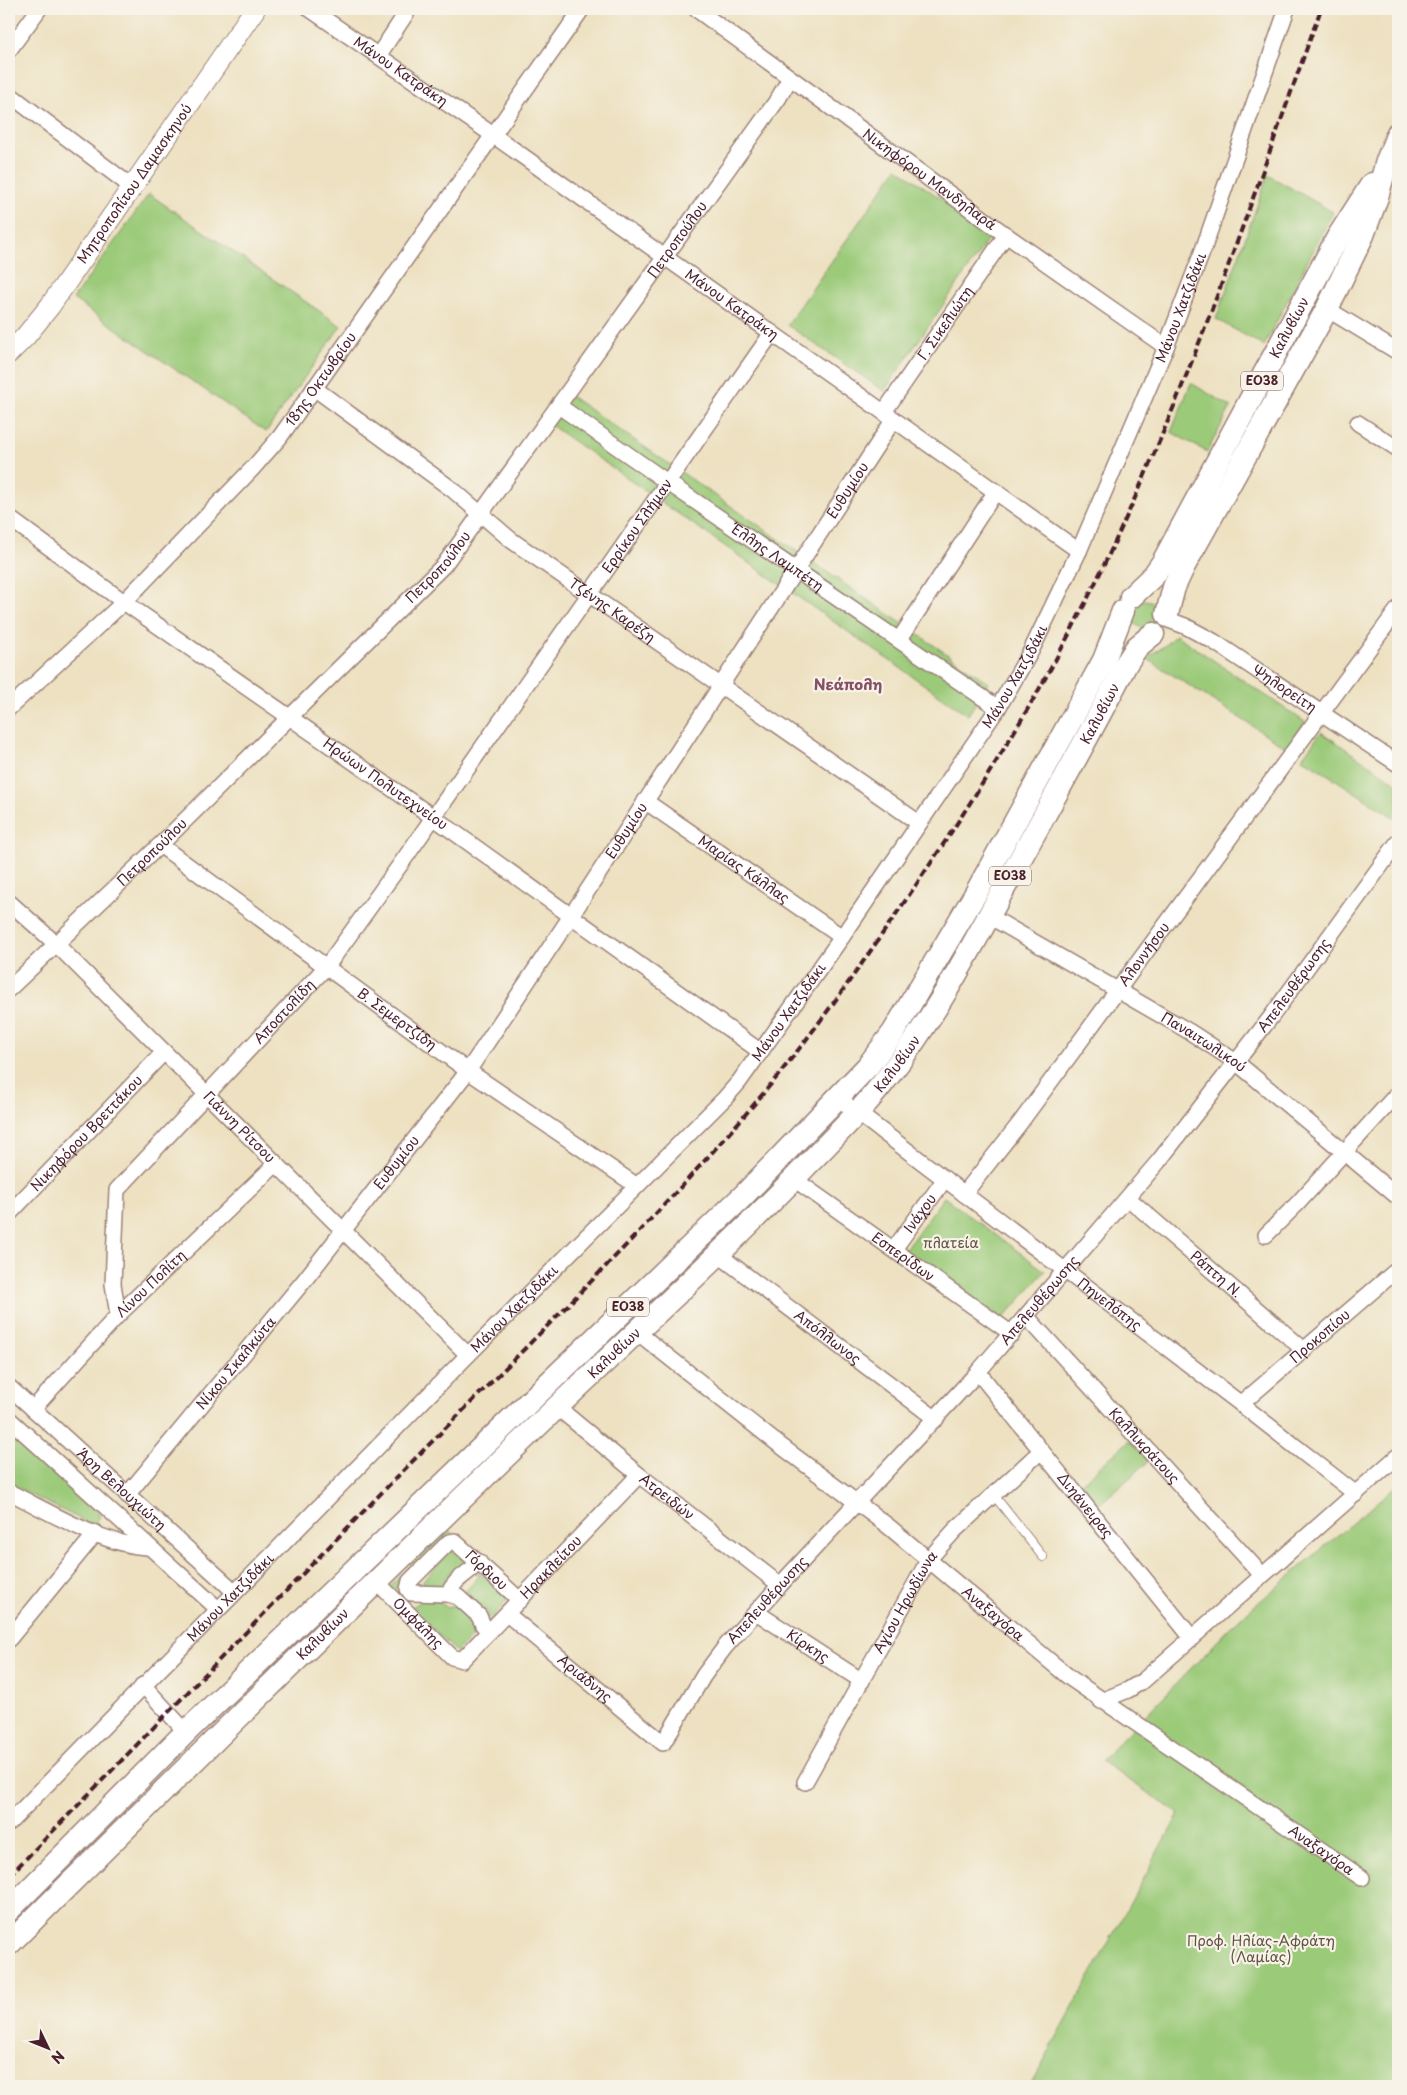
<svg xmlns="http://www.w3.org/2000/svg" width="1407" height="2095" font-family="'Playpen Sans',sans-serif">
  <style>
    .green { fill: #9bca79; stroke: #727452 }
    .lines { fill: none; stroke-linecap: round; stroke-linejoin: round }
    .lane-casing { stroke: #9c8076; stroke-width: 10 }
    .street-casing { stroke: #9c8076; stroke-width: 18 }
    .secondary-casing { stroke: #9c8076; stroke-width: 22 }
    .primary-casing { stroke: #9c8076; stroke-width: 25 }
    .lane { stroke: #fff; stroke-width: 8 }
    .street { stroke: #fff; stroke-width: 15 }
    .secondary { stroke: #fff; stroke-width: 20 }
    .primary { stroke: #fff; stroke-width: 22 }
    .rail { stroke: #4a1f2b; stroke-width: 4; stroke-dasharray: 8 4; stroke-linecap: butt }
    .labels { text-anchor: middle; stroke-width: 4.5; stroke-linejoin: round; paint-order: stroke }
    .shield { fill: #f7f3e8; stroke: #7e5f64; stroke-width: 1 }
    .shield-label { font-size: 12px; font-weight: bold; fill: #4a1f2b }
    .street-label { font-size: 14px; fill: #4a1f2b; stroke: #f7f3e8 }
    .park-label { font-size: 14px; fill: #625242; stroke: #f7f3e8 }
    .neighbourhood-label { font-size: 15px; font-weight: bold; fill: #865066; stroke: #f7f3e8 }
  </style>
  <rect width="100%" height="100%" fill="#f7f3e8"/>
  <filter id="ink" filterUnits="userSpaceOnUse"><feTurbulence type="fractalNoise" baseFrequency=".02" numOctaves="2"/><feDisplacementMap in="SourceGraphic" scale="10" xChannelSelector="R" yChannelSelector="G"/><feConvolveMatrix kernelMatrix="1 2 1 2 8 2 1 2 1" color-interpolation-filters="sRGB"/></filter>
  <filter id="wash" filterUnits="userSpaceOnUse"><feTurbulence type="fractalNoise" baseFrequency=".0096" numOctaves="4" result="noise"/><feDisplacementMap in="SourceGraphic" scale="20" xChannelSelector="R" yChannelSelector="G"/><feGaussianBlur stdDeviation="1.12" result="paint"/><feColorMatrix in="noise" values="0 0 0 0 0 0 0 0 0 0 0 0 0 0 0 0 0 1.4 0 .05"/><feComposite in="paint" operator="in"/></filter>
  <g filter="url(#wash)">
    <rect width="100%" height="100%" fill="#ede1c1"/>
    <g class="green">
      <path d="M897 168 992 234 884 391 787 325Z"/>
      <path d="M1268 175 1333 212 1264 346 1216 319Z"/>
      <path d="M149 194 341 326 266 432 73 299Z"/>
      <path d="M1191 383 1231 407 1207 452 1171 432Z"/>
      <path d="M570 396 989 683 968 715 549 424Z"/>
      <circle cx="1145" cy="614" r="14"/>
      <path d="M1176 635 1305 722 1287 748 1146 658 1164 646Z"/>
      <path d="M1321 732 1398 784V820L1302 758Z"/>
      <path d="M944 1197 1045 1271 1003 1319 904 1251Z"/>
      <path d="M9 1431 96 1509 100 1516 96 1523H88L9 1484Z"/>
      <path d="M1130 1440 1149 1461 1094 1509 1077 1487Z"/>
      <path d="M1398 1484V2086H1030L1179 1814 1101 1761 1238 1620Z"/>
      <path d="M447 1528 452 1533 391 1594 387 1590Z"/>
      <path d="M458 1550 468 1564 453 1568 440 1587 424 1586 423 1580 450 1552Z"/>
      <path d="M474 1569 511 1597 489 1620 486 1617 488 1613 465 1592 479 1576 474 1572Z"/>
      <path d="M424 1599 437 1600 446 1607 456 1605 472 1620V1627L479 1630 456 1652 411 1607Z"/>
    </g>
  </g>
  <g filter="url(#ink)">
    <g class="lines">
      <g class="lane-casing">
        <path id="lane" d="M993 1494 1043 1557"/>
      </g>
      <g class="street-casing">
        <g id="street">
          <path id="s1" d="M310 9 493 135 1079 551"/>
          <path id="s2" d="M696 9 1006 235 1166 347"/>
          <path d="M9 50 39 9"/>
          <path d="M378 56 409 9"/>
          <path d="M9 94 132 187"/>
          <path d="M1327 309 1398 352"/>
          <path id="s3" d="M314 388 453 490 511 540 919 823"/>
          <path id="s4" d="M559 406 667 482 998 708"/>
          <path id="s5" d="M884 412 1006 235"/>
          <path d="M1358 423 1398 449"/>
          <path id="s6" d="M9 518 124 602 433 817 761 1052"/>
          <path id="s7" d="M1166 619 1185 626 1213 641 1398 764"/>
          <path d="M899 640 996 491"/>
          <path id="s8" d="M9 708 124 602 252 469 280 437 582 9"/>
          <path id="s9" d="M645 801 842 937"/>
          <path id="s10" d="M160 845 468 1071 637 1186"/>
          <path id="s11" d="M9 902 55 943 468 1355"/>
          <path id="s12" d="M989 916 1190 1032 1236 1062 1398 1197"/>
          <path id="s13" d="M9 989 160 845 444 565 778 99 790 78"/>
          <path id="s14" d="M838 1098 1241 1404 1356 1494"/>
          <path id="s15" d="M794 1179 1012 1334"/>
          <path id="s16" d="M964 1194 1020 1123 1398 609"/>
          <path id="s17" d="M1129 1199 1304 1350"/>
          <path id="s18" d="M9 1214 164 1052"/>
          <path d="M1266 1235 1298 1203 1398 1093"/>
          <path id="s19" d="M894 1249 945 1179"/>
          <path id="s20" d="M719 1255 936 1419"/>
          <path id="s21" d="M118 1315 113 1284 117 1190 327 966 400 865 772 333"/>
          <path id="s22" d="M1027 1317 1262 1575"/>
          <path id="s23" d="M637 1332 773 1440 888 1526 1070 1678 1362 1878"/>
          <path id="s24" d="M978 1372 1192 1638"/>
          <path id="s25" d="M9 1387 235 1592"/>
          <path id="s26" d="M1241 1404 1398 1269"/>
          <path id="s27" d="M557 1407 639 1475 780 1585"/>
          <path id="s28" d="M33 1409 118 1315 276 1164"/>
          <path d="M9 1419 218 1609"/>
          <path d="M9 1492C50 1512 103 1545 148 1547"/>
          <path id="s29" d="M127 1495 303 1282 468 1071 571 916 894 419"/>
          <path id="s30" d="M377 1582 452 1657 462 1660 639 1475"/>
          <path d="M448 1594C456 1577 467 1575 479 1562"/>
          <path id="s31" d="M756 1612 862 1681"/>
          <path id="s32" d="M507 1614 663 1743 704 1675 725 1647 780 1585 978 1372 1158 1162 1271 1017 1398 842"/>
          <path id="s33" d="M490 1631 483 1625 479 1616 458 1597 448 1594 411 1593 408 1589 410 1581 449 1542 454 1541 520 1600"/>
          <path d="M9 1639 96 1533"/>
          <path d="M143 1685 186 1732"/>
          <path d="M1101 1701 1128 1690 1144 1680 1398 1456"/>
          <path id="s34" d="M805 1782 929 1559 955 1530 1041 1451"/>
          <path id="s35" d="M9 1823 468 1355 725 1098 739 1082 842 937 998 708 1031 651 1079 551 1166 347 1203 250 1287 9"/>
        </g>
      </g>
      <g class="secondary-casing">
        <g id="secondary">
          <path id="s36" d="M9 353 25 337 50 306 255 9"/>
        </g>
      </g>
      <g class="primary-casing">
        <g id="primary">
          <path id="s37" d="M1131 597 1154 575 1163 562 1338 237 1372 184"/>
          <path d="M1167 614 1174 587 1184 566 1327 309 1363 235 1377 197 1387 161 1398 133"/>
          <path d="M9 1910 186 1732 744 1195 868 1066 893 1033 976 893 1104 660 1123 611"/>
          <path id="s38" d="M9 1944C190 1764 371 1585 556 1408 641 1327 728 1248 809 1163 837 1134 866 1106 890 1074 936 1015 971 948 1007 883 1047 810 1088 738 1126 664L1137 647 1153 634"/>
        </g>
      </g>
      <use href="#lane" class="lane"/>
      <use href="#street" class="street"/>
      <use href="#secondary" class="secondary"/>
      <use href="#primary" class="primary"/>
      <path class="rail" d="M9 1876C139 1743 268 1609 398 1476 523 1349 653 1225 767 1089 809 1038 848 984 885 930 936 857 985 782 1030 705 1157 487 1235 245 1321 9"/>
    </g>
  </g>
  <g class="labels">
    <g class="shield">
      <rect x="1241" y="371.5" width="42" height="19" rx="4"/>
      <rect x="989" y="866.5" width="42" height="19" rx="4"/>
      <rect x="607" y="1297.5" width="42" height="19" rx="4"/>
    </g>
    <g class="shield-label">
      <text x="1262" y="385">ΕΟ38</text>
      <text x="1010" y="880">ΕΟ38</text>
      <text x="628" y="1311">ΕΟ38</text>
    </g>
    <g class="street-label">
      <text dy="5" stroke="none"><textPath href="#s1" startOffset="110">Μάνου Κατράκη</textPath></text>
      <text dy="5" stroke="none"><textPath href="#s2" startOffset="289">Νικηφόρου Μανδηλαρά</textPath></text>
      <text dy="5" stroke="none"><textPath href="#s36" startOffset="211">Μητροπολίτου Δαμασκηνού</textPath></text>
      <text dy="5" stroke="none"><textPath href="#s13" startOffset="1008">Πετροπούλου</textPath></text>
      <text dy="5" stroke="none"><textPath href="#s1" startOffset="515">Μάνου Κατράκη</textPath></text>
      <text dy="5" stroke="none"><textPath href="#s35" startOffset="1936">Μάνου Χατζιδάκι</textPath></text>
      <text dy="5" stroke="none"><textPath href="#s5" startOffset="108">Γ. Σικελιώτη</textPath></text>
      <text dy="5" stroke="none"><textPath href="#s37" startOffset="314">Καλυβίων</textPath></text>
      <text dy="5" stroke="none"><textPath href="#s8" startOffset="454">18ης Οκτωβρίου</textPath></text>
      <text dy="5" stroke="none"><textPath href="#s29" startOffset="1238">Ευθυμίου</textPath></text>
      <text dy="5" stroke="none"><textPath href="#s21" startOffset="971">Ερρίκου Σλήμαν</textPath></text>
      <text dy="5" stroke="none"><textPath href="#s4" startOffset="266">Έλλης Λαμπέτη</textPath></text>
      <text dy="5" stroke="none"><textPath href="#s13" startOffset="602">Πετροπούλου</textPath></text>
      <text dy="5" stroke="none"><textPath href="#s3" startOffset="372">Τζένης Καρέζη</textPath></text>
      <text dy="5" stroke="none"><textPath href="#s35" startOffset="1531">Μάνου Χατζιδάκι</textPath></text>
      <text dy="5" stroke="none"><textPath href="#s7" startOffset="138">Ψηλορείτη</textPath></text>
      <text dy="5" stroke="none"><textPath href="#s38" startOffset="1656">Καλυβίων</textPath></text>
      <text dy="5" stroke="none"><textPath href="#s6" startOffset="461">Ηρώων Πολυτεχνείου</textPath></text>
      <text dy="5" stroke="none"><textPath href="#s29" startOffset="832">Ευθυμίου</textPath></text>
      <text dy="5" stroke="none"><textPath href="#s13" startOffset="198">Πετροπούλου</textPath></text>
      <text dy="5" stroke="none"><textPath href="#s9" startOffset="120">Μαρίας Κάλλας</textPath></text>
      <text dy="5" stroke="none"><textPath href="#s16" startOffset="300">Αλοννήσου</textPath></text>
      <text dy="5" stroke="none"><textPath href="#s32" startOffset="1190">Απελευθέρωσης</textPath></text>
      <text dy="5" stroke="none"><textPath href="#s21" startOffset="370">Αποστολίδη</textPath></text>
      <text dy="5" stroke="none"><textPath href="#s35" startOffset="1126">Μάνου Χατζιδάκι</textPath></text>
      <text dy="5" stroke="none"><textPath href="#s10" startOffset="294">Β. Σεμερτζίδη</textPath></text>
      <text dy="5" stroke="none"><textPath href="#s12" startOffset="249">Παναιτωλικού</textPath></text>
      <text dy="5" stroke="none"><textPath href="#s38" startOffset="1251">Καλυβίων</textPath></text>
      <text dy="5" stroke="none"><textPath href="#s11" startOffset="322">Γιάννη Ρίτσου</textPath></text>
      <text dy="5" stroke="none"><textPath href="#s18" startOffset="112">Νικηφόρου Βρεττάκου</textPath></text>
      <text dy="5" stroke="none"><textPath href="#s29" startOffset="428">Ευθυμίου</textPath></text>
      <text dy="5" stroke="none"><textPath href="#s19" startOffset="44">Ινάχου</textPath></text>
      <text dy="5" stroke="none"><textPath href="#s15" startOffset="134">Εσπερίδων</textPath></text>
      <text dy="5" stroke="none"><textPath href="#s17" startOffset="115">Ράπτη Ν.</textPath></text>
      <text dy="5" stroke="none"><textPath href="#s28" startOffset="172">Λίνου Πολίτη</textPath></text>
      <text dy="5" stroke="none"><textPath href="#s32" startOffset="785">Απελευθέρωσης</textPath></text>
      <text dy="5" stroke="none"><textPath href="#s14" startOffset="341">Πηνελόπης</textPath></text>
      <text dy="5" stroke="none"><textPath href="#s35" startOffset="721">Μάνου Χατζιδάκι</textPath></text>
      <text dy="5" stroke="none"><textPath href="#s20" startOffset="136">Απόλλωνος</textPath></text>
      <text dy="5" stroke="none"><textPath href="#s26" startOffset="104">Προκοπίου</textPath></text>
      <text dy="5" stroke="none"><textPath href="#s38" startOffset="846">Καλυβίων</textPath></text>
      <text dy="5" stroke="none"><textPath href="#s29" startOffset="171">Νίκου Σκαλκώτα</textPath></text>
      <text dy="5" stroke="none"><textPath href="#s22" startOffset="174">Καλλικράτους</textPath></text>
      <text dy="5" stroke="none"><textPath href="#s25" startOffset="152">Άρη Βελουχιώτη</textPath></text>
      <text dy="5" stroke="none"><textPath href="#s27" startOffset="142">Ατρειδών</textPath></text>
      <text dy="5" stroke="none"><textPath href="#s24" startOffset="171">Διηάνειρας</textPath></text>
      <text dy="5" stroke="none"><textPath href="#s30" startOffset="245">Ηρακλείτου</textPath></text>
      <text dy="5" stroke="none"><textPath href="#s33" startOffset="212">Γόρδιου</textPath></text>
      <text dy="5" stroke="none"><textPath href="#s35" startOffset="316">Μάνου Χατζιδάκι</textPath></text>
      <text dy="5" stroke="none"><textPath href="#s32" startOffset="380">Απελευθέρωσης</textPath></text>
      <text dy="5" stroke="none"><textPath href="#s34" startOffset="206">Αγίου Ηρωδίωνα</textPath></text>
      <text dy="5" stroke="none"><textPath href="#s23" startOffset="454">Αναξαγόρα</textPath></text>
      <text dy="5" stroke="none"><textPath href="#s30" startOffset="58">Ομφάλης</textPath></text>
      <text dy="5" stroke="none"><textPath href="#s38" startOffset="441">Καλυβίων</textPath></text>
      <text dy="5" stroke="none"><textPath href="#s31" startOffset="62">Κίρκης</textPath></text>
      <text dy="5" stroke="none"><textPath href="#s32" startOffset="101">Αριάδνης</textPath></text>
      <text dy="5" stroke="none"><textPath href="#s23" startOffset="859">Αναξαγόρα</textPath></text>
    </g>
    <g class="park-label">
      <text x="951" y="1248">πλατεία</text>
      <text x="1261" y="1946">Προφ. Ηλίας-Αφράτη<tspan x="1261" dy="16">(Λαμίας)</tspan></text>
    </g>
    <g class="neighbourhood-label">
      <text x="848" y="690">Νεάπολη</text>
    </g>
  </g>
  <rect width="1407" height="2095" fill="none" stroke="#f7f3e8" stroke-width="30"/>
  <g transform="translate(48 2048) rotate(133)" stroke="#f7f3e8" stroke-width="4" paint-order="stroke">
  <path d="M0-4L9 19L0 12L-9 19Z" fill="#4a1f2b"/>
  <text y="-8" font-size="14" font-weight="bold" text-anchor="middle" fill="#4a1f2b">N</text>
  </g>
</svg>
